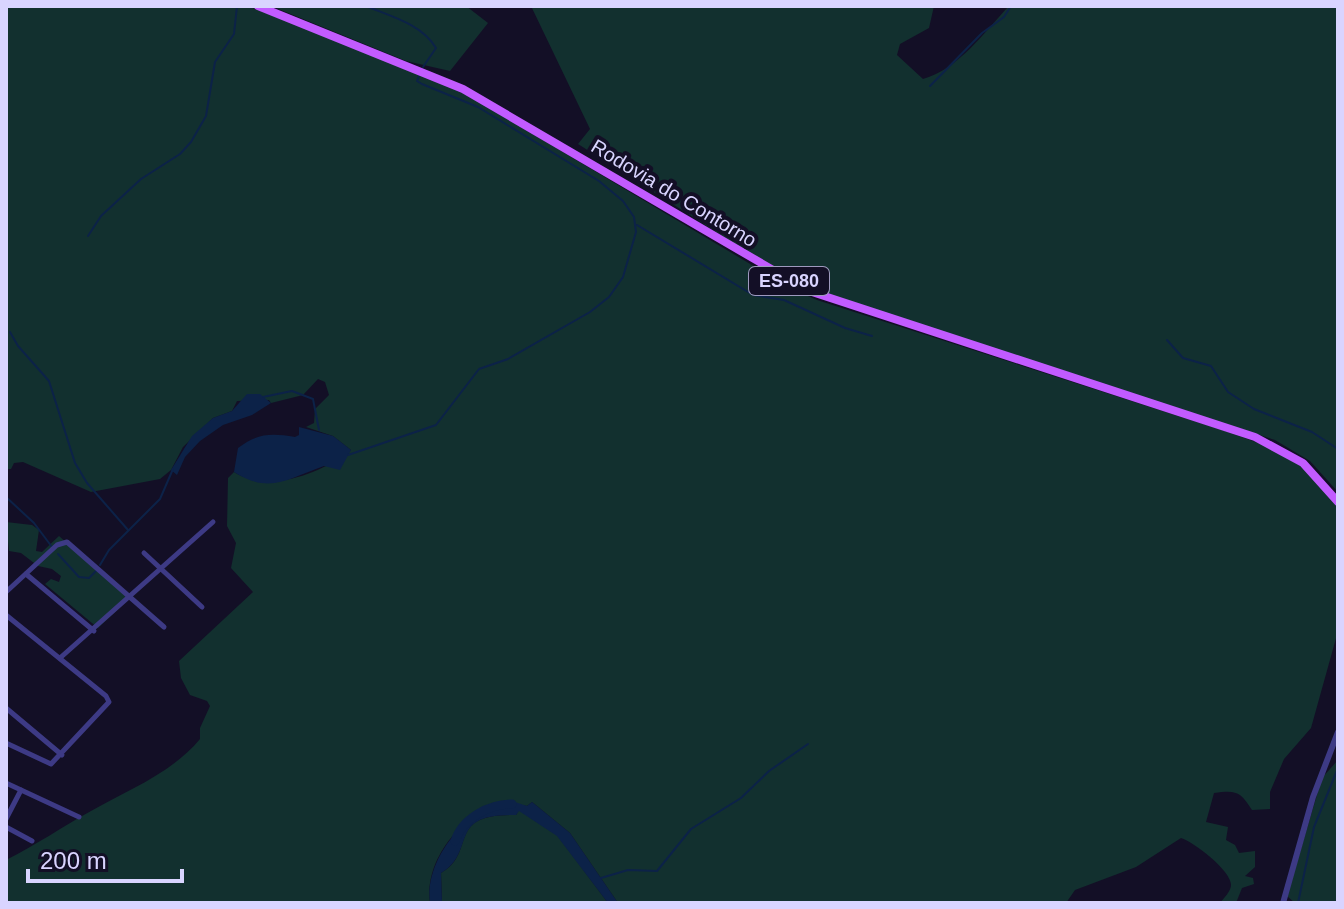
<svg xmlns="http://www.w3.org/2000/svg" width="1344" height="909" font-family="Helvetica,sans-serif">
  <style>
    .green { fill: #12302f }
    .water { fill: #0c2248 }
    .lines { fill: none; stroke-linecap: round; stroke-linejoin: round }
    .stream { stroke: #0c2248; stroke-width: 2 }
    .river { stroke: #0c2248; stroke-width: 9 }
    .minor { stroke: #3d3a85; stroke-width: 5 }
    .tertiary { stroke: #3d3a85; stroke-width: 6 }
    .primary { stroke: #c25bff; stroke-width: 8 }
    .labels { text-anchor: middle; stroke-width: 8; stroke-linejoin: round; paint-order: stroke }
    .shield { fill: #130f26; stroke: #9e99be; stroke-width: 2 }
    .shield-label { font-size: 18px; font-weight: bold; fill: #d9d4ff }
    .street-label { font-size: 20px; fill: #d9d4ff; stroke: #130f26 }
  </style>
  <rect width="100%" height="100%" fill="#130f26"/>
  <g class="green">
    <path d="M6 6H248L454 87 792 289 817 300 1228 432 1272 448 1301 466 1326 490 1338 508V631L1311 728 1284 759 1270 792V809L1252 810C1240 791 1236 790 1214 793L1206 822 1228 827 1226 840 1235 845 1239 853 1255 851V867L1245 876 1253 878 1254 884 1242 888 1236 903H1220C1224 898 1230 892 1231 886 1233 872 1194 842 1181 838L1136 867 1075 890 1066 903H618L570 833 532 802 527 806C477 795 423 852 430 903H6V860C36 845 62 827 91 811 128 790 172 773 200 739V728L210 706 207 701 190 695 181 678 179 661 253 592 231 568 236 543 227 526 228 478 234 472C269 494 322 473 351 450L333 436 306 427 314 423 315 409 329 395 325 382 318 379 303 395 271 403 269 400 237 401 232 411 213 418 183 447 171 470 160 479 91 492 23 462 14 463 11 469H6Z"/>
    <path d="M271 6H466L488 23 450 71 406 61Z"/>
    <path d="M531 6H934L929 28 900 44 897 55 923 79C959 69 985 31 1009 6H1338V492L1310 461 1275 440 828 295 767 264 578 144 590 129Z"/>
    <path d="M6 522 32 525 39 530 36 551 42 552 59 536 129 599 98 628 45 584 51 579 59 582 61 576 52 569 38 566 21 553 9 551Z"/>
    <path d="M1338 760V903H1295L1287 896 1322 778Z"/>
    <path d="M519 810 557 835 608 903H442L441 873C478 852 444 813 516 815Z"/>
  </g>
  <g class="water">
    <path d="M247 394H260L271 403 252 415 223 425 200 441 185 457 177 475 171 470 192 436 213 418 232 411Z"/>
    <path d="M299 427 333 436 351 450 340 470 324 466C289 478 270 495 234 472L238 448C258 433 271 433 295 437L299 435Z"/>
    <path d="M515 802 527 806 532 802 570 833 618 903H608L557 836 519 811 516 815C445 813 478 851 441 873L442 903H430C424 858 470 803 515 802Z"/>
  </g>
  <g class="lines">
    <g class="stream">
      <path d="M366 6C390 16 422 24 436 48L423 67"/>
      <path d="M930 86 982 33 1004 17 1011 6"/>
      <path d="M637 225 753 295 784 300 845 328 872 336"/>
      <path d="M88 236 101 216 141 179 180 154 191 142 206 116 215 62 234 34 237 6"/>
      <path d="M10 332 18 346 49 381 75 463 87 483 128 530"/>
      <path d="M1167 340 1183 358 1211 366 1228 392 1254 409 1312 432 1338 449"/>
      <path d="M263 397 292 391 313 399 319 430"/>
      <path d="M348 455 436 425 479 369 508 359 590 312 609 297 623 277 636 232 634 217 623 201 599 181 478 107 422 84 417 81 419 76"/>
      <path d="M6 497 34 523 52 547"/>
      <path d="M58 554 79 577 89 578 96 571"/>
      <path d="M100 565 109 550 160 499 173 469"/>
      <path d="M601 878 628 870 657 871 691 829 741 798 769 771 808 744"/>
      <path d="M1298 903 1314 827 1338 768"/>
    </g>
    <path class="river" d="M455 841C462 819 488 804 512 804"/>
    <g class="minor">
      <path d="M144 553 202 607"/>
      <path d="M26 574 94 631"/>
      <path d="M6 592 57 545 67 542 164 627"/>
      <path d="M6 615 106 696 109 702 51 764 6 743"/>
      <path d="M60 658 213 522"/>
      <path d="M6 708 62 755"/>
      <path d="M6 783 79 817"/>
      <path d="M6 819 21 790"/>
      <path d="M6 827 32 841"/>
    </g>
    <path class="tertiary" d="M1283 903 1313 797 1338 732"/>
    <path class="primary" d="M258 6 463 89 809 291 1255 437 1303 463 1338 502"/>
  </g>
  <g class="labels">
    <rect class="shield" x="749" y="267" width="80" height="28" rx="6"/>
    <g class="shield-label">
      <text x="789" y="287">ES-080</text>
    </g>
    <g class="street-label">
      <text transform="translate(674 193) rotate(31)" y="7">Rodovia do Contorno</text>
    </g>
  </g>
  <rect width="1344" height="909" fill="none" stroke="#d9d4ff" stroke-width="16"/>
  <path d="M28 869v12h154v-12" fill="none" stroke="#d9d4ff" stroke-width="4"/>
  <text x="40" y="869" font-size="24" fill="#d9d4ff" stroke="#130f26" stroke-width="6" paint-order="stroke">200 m</text>
</svg>
